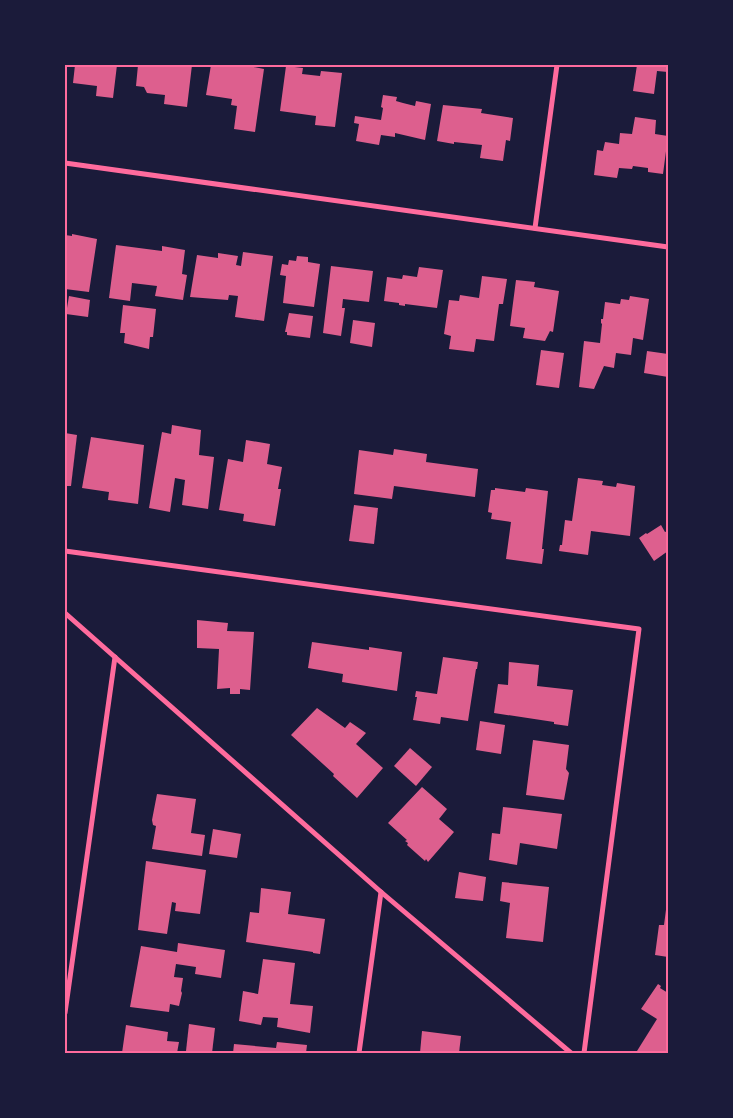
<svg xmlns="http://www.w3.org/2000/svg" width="733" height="1118" font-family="'Sofia Sans Condensed',sans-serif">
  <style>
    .building { fill: #dd5f8e }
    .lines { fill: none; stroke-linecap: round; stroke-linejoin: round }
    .minor { stroke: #ff6b9d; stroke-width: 5 }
    .neatline { fill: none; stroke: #ff6b9d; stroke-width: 2 }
  </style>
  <rect width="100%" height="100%" fill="#1b1b3a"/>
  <g class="building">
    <path d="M75 65H117L113 98 96 96 97 86 73 83Z"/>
    <path d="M138 65H192L187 107 164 104 165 95 147 93 144 87 136 86Z"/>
    <path d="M211 65H244L264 69 255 132 234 129 237 106 231 105 232 99 206 95Z"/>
    <path d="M637 65H668V72L657 71 654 94 633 91Z"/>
    <path d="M286 66 303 68 302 74 320 76 321 71 342 73 335 127 315 125 316 116 280 111Z"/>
    <path d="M383 95 397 97 396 101 403 103 415 106 416 101 431 104 425 140 395 133V137L381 135 379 145 356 141 359 124 354 123 355 116 381 120 383 108 381 107Z"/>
    <path d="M443 105 482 109 481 113 513 118 510 141 506 140 503 161 480 158 482 145 454 142V144L437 141Z"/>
    <path d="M635 117 656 120 655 134 668 136 663 174 648 172V168L633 166 632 169 619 168 617 178 594 175 597 150 603 151 605 142 619 144 620 133 632 134Z"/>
    <path d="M72 234 97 239 89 292 65 289V235L72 236Z"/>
    <path d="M116 245 162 251V246L185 250 182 274 187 275 183 300 155 296 157 286 132 283 130 301 109 298Z"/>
    <path d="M243 252 273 256 264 321 235 317 238 296 229 295 228 300 190 297 197 255 218 258V253L238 256 236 265 241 266Z"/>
    <path d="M297 256 308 257V262L320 264 314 307 283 303 286 276 280 275 282 264 288 265 289 260 296 261Z"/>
    <path d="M331 266 373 271 369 302 343 299 342 308H345L341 336 323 333Z"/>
    <path d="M419 267 443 270 437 308 405 304V306L399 305V303L384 301 387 277 402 279 403 275 417 277Z"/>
    <path d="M482 276 507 279 503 304H499L494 341 476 339 474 352 449 349 451 336 444 334 449 300 459 301 460 295 479 298Z"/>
    <path d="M516 280 535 282 534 287 559 291 553 332 550 331 545 341 523 338 525 328 510 326Z"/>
    <path d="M69 296 90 300 88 317 66 314Z"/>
    <path d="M630 296 649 299 643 340 633 338 631 355 616 353 614 368 604 366 594 389 579 387 584 341 600 343 602 324 601 323V319H603L605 302 620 304 621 299 629 300Z"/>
    <path d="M123 305 156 309 153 337H150L149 349 124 343 125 333H120Z"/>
    <path d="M289 313 313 316 310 338 287 335V332H285Z"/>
    <path d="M353 320 375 323 372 347 350 343Z"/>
    <path d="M541 350 564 353 559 388 536 385Z"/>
    <path d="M647 351 668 354V377L644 373Z"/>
    <path d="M172 425 201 430 199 455 214 457 208 509 182 505 185 480 175 478 170 512 149 508 162 432 171 434Z"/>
    <path d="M65 433 77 435 71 486H65Z"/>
    <path d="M91 437 144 445 138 504 108 500 109 492 82 488Z"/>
    <path d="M246 440 270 444 267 464 282 467 278 489H281L275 526 243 521 244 514 219 510 228 459 243 462Z"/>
    <path d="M394 449 427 454 426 462 478 469 475 497 394 486 392 499 354 494 359 450 393 455Z"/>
    <path d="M578 478 603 481 602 485 616 487 617 483 635 486 630 536 591 531 588 555 559 551 560 545H562L565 520 572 521Z"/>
    <path d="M495 488 525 492 526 488 548 491 542 549H544L542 564 506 559 511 522 491 519 492 513 488 512 491 490H495Z"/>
    <path d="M354 505 378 508 374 544 349 541Z"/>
    <path d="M661 525 665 532 668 531V551L654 561 639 538 646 533 647 534Z"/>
    <path d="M197 620 228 623 227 631 254 632 250 690 240 689V694H230V688L217 689 219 649 197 648Z"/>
    <path d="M312 642 369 650V647L402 652 397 691 342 682 343 674 308 668Z"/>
    <path d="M443 657 478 662 477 669H476L468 721 441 717 440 724 413 720 417 697H415L416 691 437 694Z"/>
    <path d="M509 662 539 665 537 686 573 690 568 726 554 724V722L494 713 498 684 508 685Z"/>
    <path d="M317 708 345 728 350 722 366 733 356 744 383 768 357 798 333 776 334 774 291 735Z"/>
    <path d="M480 721 505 725 501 754 476 750Z"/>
    <path d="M533 740 569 745 566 769 569 773 564 800 526 795Z"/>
    <path d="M410 748 432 767 416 786 394 766Z"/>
    <path d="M422 787 447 809 439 819 454 832 428 862 426 859 425 861 407 845 408 843 405 841 407 840 388 823Z"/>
    <path d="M157 794 196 799 191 833 205 835 202 856 152 849 156 826 153 825 152 820Z"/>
    <path d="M503 807 562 814 557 849 520 843 517 865 489 860 492 833 500 834Z"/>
    <path d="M213 829 241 834 237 858 209 854Z"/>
    <path d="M146 861 206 870 200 914 175 911 176 903 172 902 167 934 138 930Z"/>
    <path d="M459 872 486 877 483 901 455 898Z"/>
    <path d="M502 882 549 887 543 942 506 938 510 903 500 901Z"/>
    <path d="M261 888 291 892 288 914 325 919 320 954 313 953V952L246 942 250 912 259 913Z"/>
    <path d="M667 902H668V957L655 955 659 925H664Z"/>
    <path d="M178 943 225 950 221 978 195 974 196 967 176 964 174 977 183 978 181 991 182 993 179 1006 170 1004 169 1012 130 1007 141 946 177 952Z"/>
    <path d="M263 959 295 963 290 1004 313 1006 310 1033 277 1027 278 1018 263 1017 261 1025 239 1021 243 991 258 994Z"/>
    <path d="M658 984 661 986 660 988 668 993V1053H640L637 1051 657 1019 641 1009Z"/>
    <path d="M189 1024 215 1028 212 1053 186 1051Z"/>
    <path d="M126 1025 168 1032 167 1041 179 1042 177 1053H122Z"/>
    <path d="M422 1031 461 1036 459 1053H420Z"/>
    <path d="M277 1042 307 1045 306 1053H233L234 1044 276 1048Z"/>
  </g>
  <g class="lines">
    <g class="minor">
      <path d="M65 163 668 247"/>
      <path d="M535 228 557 65"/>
      <path d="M65 551 639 629 584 1053"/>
      <path d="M65 613 381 892 571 1053"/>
      <path d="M65 1013 115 657"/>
      <path d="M359 1053 381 892"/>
    </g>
  </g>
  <rect width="733" height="1118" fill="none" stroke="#1b1b3a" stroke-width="132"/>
  <rect x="66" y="66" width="601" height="986" class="neatline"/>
</svg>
